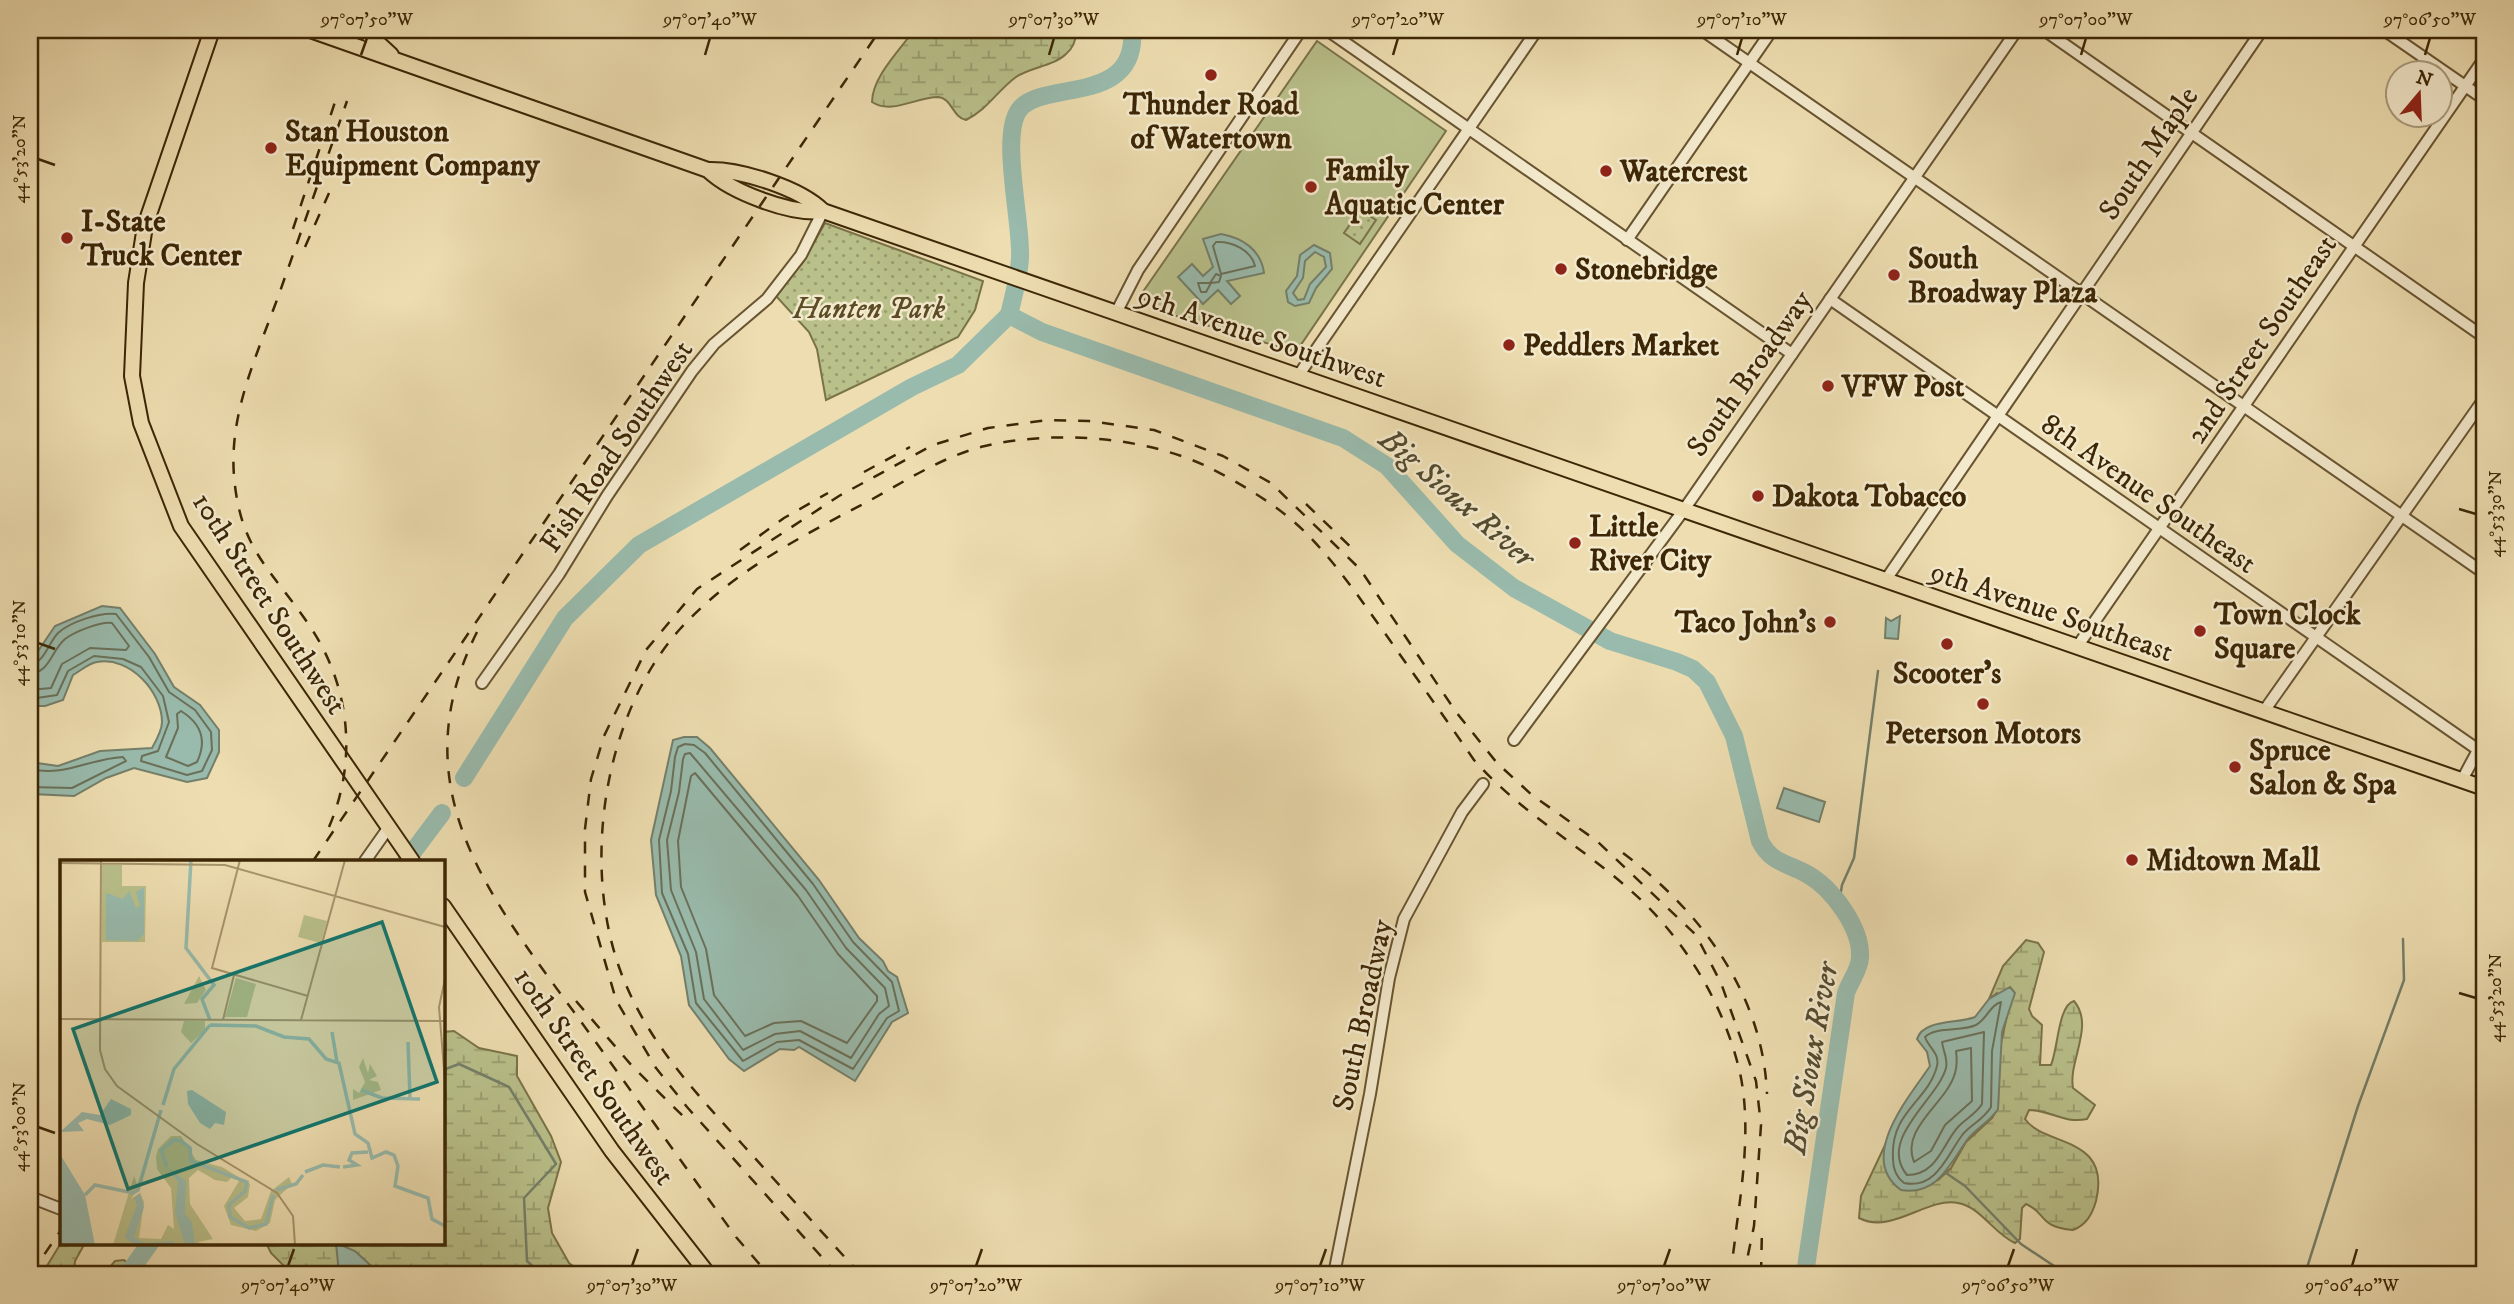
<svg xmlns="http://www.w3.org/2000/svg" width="2514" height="1304" font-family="'IM FELL DW Pica',serif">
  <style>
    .grass { fill: #b9c08a; stroke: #7a7348; stroke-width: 2 }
    .wetland { fill: url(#wetland-marsh); stroke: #7a7348; stroke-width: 2 }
    .park { fill: url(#park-dots); stroke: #7a7348; stroke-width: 2 }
    .water { fill: #99bbad; stroke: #747f6a; stroke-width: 2; fill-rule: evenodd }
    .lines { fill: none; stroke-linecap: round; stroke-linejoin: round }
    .shore { stroke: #6a7059; stroke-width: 2 }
    .stream { stroke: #747f6a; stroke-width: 2.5 }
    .river { stroke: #99bbad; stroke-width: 18 }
    .minor-casing { stroke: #685430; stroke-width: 14 }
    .major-casing { stroke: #3c2605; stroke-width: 18 }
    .minor { stroke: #f3e9cc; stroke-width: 10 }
    .major { stroke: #edddb0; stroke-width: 14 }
    .rail { stroke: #3c2605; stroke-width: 2.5; stroke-dasharray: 12 12; stroke-linecap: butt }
    .ticks { fill: none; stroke: #3c2605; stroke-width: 2.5 }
    .poi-dot { fill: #8f2418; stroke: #f3e9cc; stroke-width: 2.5 }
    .labels { text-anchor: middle; stroke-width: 5; stroke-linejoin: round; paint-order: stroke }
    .poi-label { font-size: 30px; font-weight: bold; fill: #3c2605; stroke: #f3e9cc; text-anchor: start }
    .street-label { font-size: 30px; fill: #3c2605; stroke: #f3e9cc }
    .park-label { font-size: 30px; font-style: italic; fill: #5b4c26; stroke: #f3e9cc }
    .water-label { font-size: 32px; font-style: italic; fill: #534b2f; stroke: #f3e9cc }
    .inset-river { fill: none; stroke: #99bbad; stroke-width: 3.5 }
    .inset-road { fill: none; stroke: #a6946c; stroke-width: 2 }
    .view { fill: #0f766e; fill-opacity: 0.15; stroke: #0f766e; stroke-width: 3.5 }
    .inset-edge { fill: none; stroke: #3c2605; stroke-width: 3.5 }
    .neatline { fill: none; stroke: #3c2605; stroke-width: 2.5 }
    .ticks-label { font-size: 18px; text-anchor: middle; fill: #3c2605 }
  </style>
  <defs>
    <pattern id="wetland-marsh" width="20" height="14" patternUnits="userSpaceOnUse" patternTransform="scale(1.75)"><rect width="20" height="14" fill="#b9c08a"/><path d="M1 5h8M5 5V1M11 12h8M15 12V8" fill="none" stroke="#989c6f"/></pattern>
    <pattern id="park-dots" width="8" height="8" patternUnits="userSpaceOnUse" patternTransform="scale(1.75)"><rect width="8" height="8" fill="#b9c08a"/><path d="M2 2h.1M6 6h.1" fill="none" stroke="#989c6f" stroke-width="1.8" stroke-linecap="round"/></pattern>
  </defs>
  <rect width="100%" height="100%" fill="#edddb0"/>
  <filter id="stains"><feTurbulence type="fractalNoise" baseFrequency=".00286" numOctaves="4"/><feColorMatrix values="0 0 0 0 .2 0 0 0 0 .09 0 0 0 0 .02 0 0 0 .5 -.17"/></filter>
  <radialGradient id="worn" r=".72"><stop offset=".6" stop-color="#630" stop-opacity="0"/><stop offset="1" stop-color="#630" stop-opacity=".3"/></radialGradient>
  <path class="grass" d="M1317 41 1446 131 1296 352 1160 311 1140 296Z"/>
  <g class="wetland">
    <path d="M914 30H1077C1076 39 1074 48 1066 54 1054 66 1031 67 1016 77 998 90 987 110 966 120 952 117 952 98 938 97 916 97 892 115 872 102 872 77 900 50 914 30Z"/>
    <path d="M2026 940 2038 943 2044 952 2029 1009 2032 1016 2042 1025 2040 1065H2051C2058 1049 2058 1005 2074 1001 2095 1026 2068 1061 2073 1088L2095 1105 2087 1119C2064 1124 2050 1110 2029 1110L2025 1119C2044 1147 2112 1135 2096 1201 2092 1215 2086 1225 2073 1230 2038 1227 2047 1213 2026 1204L2022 1208 2020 1239 2015 1243C1994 1234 1981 1207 1958 1203 1926 1197 1892 1235 1859 1218L1861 1196 1886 1143V1162L1938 1180 1951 1168 1966 1142 1992 1118 1998 1108 1999 1052 2007 1016 1997 993 1989 999 2003 966Z"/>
    <path d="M454 1031 479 1048 517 1056V1076L551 1136 561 1162 548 1208 552 1233 569 1263 584 1274H292L271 1253 266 1243H443V1032Z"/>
    <path d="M61 1243H85L75 1261 74 1274H42Z"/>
    <path d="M124 1260 129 1264 132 1274H104L115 1261Z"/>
  </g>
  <g class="park">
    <path d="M1360 210 1376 220 1360 244 1344 233Z"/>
    <path d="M825 223 983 281 975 310 958 337 826 400 817 349 809 332 776 296 803 262Z"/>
  </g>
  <g class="water">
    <path d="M1221 234C1243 238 1261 250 1264 273L1227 281 1240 296 1231 304 1218 290 1203 304 1178 277 1192 264 1203 276 1213 267 1203 239Z"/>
    <path d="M1314 245 1330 253 1332 269 1316 288 1309 303 1295 306 1288 302 1286 291 1297 276 1300 255ZM1315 252 1324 257 1326 267 1310 284 1304 299 1298 300 1293 293 1303 278 1305 261Z"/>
    <path d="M102 606 120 608 155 654 174 687 200 705 219 730V752L207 778 187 782 134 768 106 778 74 796 32 794 30 762 58 766 100 751 152 748C156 741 162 730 162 722 162 692 130 656 97 662 89 663 80 671 73 675L63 700 45 706H30V663L55 626Z"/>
    <path d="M1900 616 1898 639 1885 638 1886 618 1891 621Z"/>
    <path d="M684 737H697L710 748 819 880 859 938 883 961 888 971 897 977 908 1013 892 1022 855 1081 799 1047 794 1050 780 1049 744 1071 729 1059 689 1005 681 956 656 895 651 840 673 740Z"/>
    <path d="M1784 788 1825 802 1819 822 1777 808Z"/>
    <path d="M2010 987 2015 993 2002 1032 1998 1109C1990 1122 1976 1128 1967 1140 1950 1164 1937 1196 1901 1190 1856 1158 1910 1096 1930 1066L1927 1052 1917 1039C1923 1019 1958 1024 1975 1017L1989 999Z"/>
    <path d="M336 1243 355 1251 380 1274H339Z"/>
  </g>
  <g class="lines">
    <g class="shore">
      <path d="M1216 242C1232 241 1251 250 1255 266L1221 274 1213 246Z"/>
      <path d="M1216 274 1221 276 1219 282 1211 283 1206 292H1201L1198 283H1210Z"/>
      <path d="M30 665C44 663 49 642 58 633 70 622 100 612 116 614L149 657 169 692 195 710 211 732 212 750 202 771 187 775 141 761 142 756 158 751 169 722 163 696 141 667 123 659 94 656 68 671 57 695 30 699"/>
      <path d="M30 674C50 672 51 651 65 639 74 632 101 621 112 623L129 646 126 650 90 648 62 664 51 688 30 690"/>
      <path d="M181 711C202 724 207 741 197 762L188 766 166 757 178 728 177 714Z"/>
      <path d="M685 744 694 745 705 753 813 884 853 942 892 982 899 1011 887 1018 853 1069 799 1040 777 1042 743 1061 696 1003 688 954 662 893 659 840 671 791 675 757 678 747Z"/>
      <path d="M690 753 806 890 846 948 885 988 889 1006 879 1014 851 1058 800 1031 775 1034 743 1050 704 999 696 952 671 890 667 840 679 792 683 759 685 754Z"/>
      <path d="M30 769C65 777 88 759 123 757L126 761 72 788 30 787"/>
      <path d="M695 773 798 896 838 954 877 996V1001L847 1043 801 1021 774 1023 745 1036 714 995 706 949 681 887 678 841 691 776Z"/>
      <path d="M2001 1002 1992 1051 1991 1107C1984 1119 1972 1124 1963 1134 1948 1153 1937 1190 1904 1183 1896 1177 1893 1169 1893 1159 1890 1111 1928 1102 1937 1066 1940 1053 1928 1047 1925 1037 1937 1026 1961 1032 1976 1025 1987 1019 1990 1005 2001 1002Z"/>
      <path d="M1984 1032 1982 1104C1976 1114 1965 1119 1958 1127 1942 1145 1937 1175 1907 1175 1877 1139 1938 1099 1946 1068 1948 1058 1943 1051 1942 1042Z"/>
      <path d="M1971 1048 1972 1101 1945 1125 1931 1151 1914 1162C1900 1128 1947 1103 1955 1073 1957 1066 1957 1058 1956 1051Z"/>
    </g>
    <g class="stream">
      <path d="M1839 904 1842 885 1854 858 1878 671"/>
      <path d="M443 1070 459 1064 509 1087 556 1164 524 1198 527 1261 541 1274"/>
      <path d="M1946 1173 1965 1186 2021 1244 2066 1274"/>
      <path d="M2305 1274 2358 1106 2404 980 2403 939"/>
    </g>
    <g class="river">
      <path d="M1009 315 1042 332 1343 438 1387 466 1457 544 1514 588 1610 641 1677 662 1693 669 1707 682 1734 736 1760 841C1771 863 1787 863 1807 874 1832 888 1862 928 1860 958 1859 971 1850 981 1846 993L1805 1274"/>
      <path d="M1009 315C1013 297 1019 278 1020 258 1022 223 1000 136 1019 110 1041 79 1138 107 1132 30"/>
      <path d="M464 778 565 618 639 545 912 387 958 365 1009 315"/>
      <path d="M406 861 442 813"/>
      <path d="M128 1274 150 1243"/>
    </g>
    <g class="minor-casing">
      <g id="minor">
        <path d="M1327 30 1792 354"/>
        <path d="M1702 30 2484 573"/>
        <path d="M2044 30 2484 337"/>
        <path d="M2384 30 2484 99"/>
        <path d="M1627 240 1772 30"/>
        <path d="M1830 299 2477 749"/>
        <path d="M1116 313 1138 270 1301 30"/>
        <path d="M1298 376 1537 30"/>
        <path d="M1885 581 2262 30"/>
        <path d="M2077 647 2484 59"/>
        <path d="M482 683 559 574 607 496 692 371 714 344 767 299 801 255 823 211"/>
        <path d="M2264 711 2484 399"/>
        <path d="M1514 740 1683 511 2017 30"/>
        <path d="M2462 780 2484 739"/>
        <path d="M365 861 389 827"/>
        <path d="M30 1197 61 1209"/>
        <path d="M1334 1274 1370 1094 1389 978 1404 919 1462 812 1483 784"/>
      </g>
    </g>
    <g class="major-casing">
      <g id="major">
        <path d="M212 30 145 226 136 283 132 376 141 423 181 526 412 861"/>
        <path d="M310 30 708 170C740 169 800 188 823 211L2484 788"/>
        <path d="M358 30 367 33 391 55"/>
        <path d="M708 170C731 192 791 215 823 211"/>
        <path d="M443 906 612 1151 708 1274"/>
      </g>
    </g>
    <use href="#minor" class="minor"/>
    <use href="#major" class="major"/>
    <g class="rail">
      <path d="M293 229 337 96"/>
      <path d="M305 247 329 193"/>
      <path d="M864 472 910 447"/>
      <path d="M1306 504 1356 552"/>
      <path d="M740 550 784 518 828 493"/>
      <path d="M477 632C396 794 497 905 587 1030 637 1099 686 1168 736 1237L768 1274"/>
      <path d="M329 827C358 760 350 685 309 625 271 569 240 550 234 476 229 413 257 355 278 297 301 232 324 167 347 101"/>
      <path d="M1623 853C1700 911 1763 993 1767 1094"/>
      <path d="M313 861 880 30"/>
      <path d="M576 1001 633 1067 688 1121"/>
      <path d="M31 1274 61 1230"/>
      <path d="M837 1274 687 1107 656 1068 616 1000 585 892V829L591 779 604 736 646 650 697 589 839 496 933 445 988 428 1048 420 1089 421 1154 430 1223 456 1271 483 1360 569 1456 712 1497 763 1532 795 1597 841 1696 935 1721 983 1756 1081 1761 1125 1754 1226 1744 1274"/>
      <path d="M860 1274C821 1231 782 1188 743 1145 693 1090 644 1038 619 967 582 861 604 714 680 629 732 572 800 537 867 502 904 482 943 456 985 446 1053 430 1144 436 1208 467 1242 484 1282 508 1308 535 1339 567 1363 603 1389 639 1417 679 1446 719 1474 760 1519 811 1579 845 1629 889 1683 936 1724 1003 1740 1073 1750 1119 1744 1171 1738 1216 1735 1235 1734 1256 1729 1274"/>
      <path d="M1761 1274 1762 1228"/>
    </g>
  </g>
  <path class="ticks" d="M361 55 367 38M705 55 710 38M1049 55 1054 38M1393 55 1398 38M1737 55 1742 38M2081 55 2086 38M2425 55 2430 38M38 159 55 165M2459 509 2476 514M38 643 55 649M2459 993 2476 998M38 1127 55 1133M288 1266 294 1249M632 1266 638 1249M976 1266 982 1249M1320 1266 1326 1249M1664 1266 1670 1249M2008 1266 2014 1249M2352 1266 2357 1249"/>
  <g class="poi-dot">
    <circle cx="1211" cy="75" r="7"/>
    <circle cx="271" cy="148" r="7"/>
    <circle cx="1606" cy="171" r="7"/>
    <circle cx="1311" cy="187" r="7"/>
    <circle cx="67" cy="238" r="7"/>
    <circle cx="1561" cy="269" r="7"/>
    <circle cx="1894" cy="275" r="7"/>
    <circle cx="1509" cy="345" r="7"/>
    <circle cx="1828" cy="386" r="7"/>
    <circle cx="1758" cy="496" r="7"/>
    <circle cx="1575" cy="543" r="7"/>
    <circle cx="1830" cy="622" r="7"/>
    <circle cx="2200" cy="631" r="7"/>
    <circle cx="1947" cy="644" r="7"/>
    <circle cx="1983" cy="704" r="7"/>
    <circle cx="2235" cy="767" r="7"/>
    <circle cx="2132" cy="860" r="7"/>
  </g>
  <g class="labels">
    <g class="poi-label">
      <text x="1211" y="114" text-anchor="middle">Thunder Road<tspan x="1211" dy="34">of Watertown</tspan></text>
      <text x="285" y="141">Stan Houston<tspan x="285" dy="34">Equipment Company</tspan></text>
      <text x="1325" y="180">Family<tspan x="1325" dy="34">Aquatic Center</tspan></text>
      <text x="1620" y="181">Watercrest</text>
      <text x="81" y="231">I-State<tspan x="81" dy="34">Truck Center</tspan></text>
      <text x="1908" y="268">South<tspan x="1908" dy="34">Broadway Plaza</tspan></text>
      <text x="1575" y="279">Stonebridge</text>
      <text x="1523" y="355">Peddlers Market</text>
      <text x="1842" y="396">VFW Post</text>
      <text x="1772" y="506">Dakota Tobacco</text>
      <text x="1589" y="536">Little<tspan x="1589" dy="34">River City</tspan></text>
      <text x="2214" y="624">Town Clock<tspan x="2214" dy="34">Square</tspan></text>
      <text x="1816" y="632" text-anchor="end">Taco John's</text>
      <text x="1947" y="683" text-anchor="middle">Scooter's</text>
      <text x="1983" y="743" text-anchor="middle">Peterson Motors</text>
      <text x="2249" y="760">Spruce<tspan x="2249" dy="34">Salon &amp; Spa</tspan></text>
      <text x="2146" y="870">Midtown Mall</text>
    </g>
    <g class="street-label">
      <text transform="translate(2148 153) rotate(-56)" y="10">South Maple</text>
      <text transform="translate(1262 336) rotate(19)" y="10">9th Avenue Southwest</text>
      <text transform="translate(2261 339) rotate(-56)" y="10">2nd Street Southeast</text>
      <text transform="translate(1749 373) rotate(-55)" y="10">South Broadway</text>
      <text transform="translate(616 446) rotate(-56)" y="10">Fish Road Southwest</text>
      <text transform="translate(2149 493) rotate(35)" y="10">8th Avenue Southeast</text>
      <text transform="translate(270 603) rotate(57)" y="10">10th Street Southwest</text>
      <text transform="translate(2052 611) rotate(19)" y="10">9th Avenue Southeast</text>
      <text transform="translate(1362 1015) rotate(-78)" y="10">South Broadway</text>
      <text transform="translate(595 1076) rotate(55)" y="10">10th Street Southwest</text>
    </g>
    <g class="park-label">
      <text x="869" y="318">Hanten Park</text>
    </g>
    <g class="water-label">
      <text transform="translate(1458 497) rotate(41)" y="11">Big Sioux River</text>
      <text transform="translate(1810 1058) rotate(-80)" y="11">Big Sioux River</text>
    </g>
  </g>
  <g transform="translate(60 860)">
    <rect width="385" height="385" fill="#edddb0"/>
    <path d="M176 118 196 124 187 157H165Z" fill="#b9c08a"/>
    <path d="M139 116 146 130 137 143 124 144ZM303 198 308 213 310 204 317 216 309 220 318 222 321 230 293 240V229L299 233 305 222 299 207ZM111 276H121L136 300 162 307 190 324 188 337 174 348 185 361 201 359 211 331 229 317 232 324 215 340 210 363 196 371 171 365 164 346 179 321 173 316 167 322 155 320 138 310 129 318 130 344 153 379 138 382 144 385H53L74 316 77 324 80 319 83 321 71 339 80 333 84 342 79 378 101 379 108 365 114 369 111 328 97 309 96 297 98 289Z" fill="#b9c08a"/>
    <path d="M42 5H62V26H86L85 82H42ZM244 55 267 61 261 83 238 77ZM124 161H145V170L131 183 121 172Z" fill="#b9c08a"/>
    <path d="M84 27V74L77 81 46 80V33L63 39 69 31 76 48 80 46 76 32ZM132 230 166 252 164 265 155 263 150 269 140 263 128 244 127 231ZM51 239 71 249V255L50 265 27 259 18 263 24 271 0 272 22 252 40 255ZM0 294 25 335 35 385H0ZM107 307 126 321 125 353 132 363 135 385H125L115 352 118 322ZM80 333 84 347 74 377 84 383 113 381 114 385H74L65 377 77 345 74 338Z" fill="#99bbad"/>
    <path class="inset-river" d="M131 0 126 88 154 125 142 139 150 160M150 165 196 166 224 177 249 179 266 199 279 203 295 274 308 283 312 298 326 292 334 295 338 306 335 326 368 338 372 359 385 366M272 172 277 202M348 182 350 238M301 230 322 238 360 239M103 245 114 209 150 165M107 307 101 290 114 280 121 281 130 288 131 301 187 322 185 331 169 345 170 357 189 368 206 364 213 335M283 307 297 305 289 300 292 293 308 292M245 312 263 305 280 307M216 330 236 324 243 315M25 335 35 325 73 333 78 330 101 250"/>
    <path class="inset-road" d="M41 0 40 190 45 209 57 226 137 284 217 333 233 356 235 385M180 0 152 108 248 136M0 3 165 5 385 67M385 119 379 147 385 222M0 159 385 161M163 160 174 115M241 160 285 0"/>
    <path class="view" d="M322 62 377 222 68 329 13 169Z"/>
    <rect width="385" height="385" class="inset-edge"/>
  </g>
  <rect width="2514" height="1304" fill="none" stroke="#edddb0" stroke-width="77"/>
  <g transform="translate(2419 94) rotate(19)"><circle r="33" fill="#f3e9cc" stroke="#aa9b7c" stroke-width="2"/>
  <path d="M0-5L12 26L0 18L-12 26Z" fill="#8f2418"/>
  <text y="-10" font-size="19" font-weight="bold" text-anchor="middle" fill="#3c2605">N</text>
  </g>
  <rect x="38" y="38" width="2438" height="1228" class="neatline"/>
  <g class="ticks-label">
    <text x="367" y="25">97°07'50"W</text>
    <text x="710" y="25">97°07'40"W</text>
    <text x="1054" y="25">97°07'30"W</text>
    <text x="1398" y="25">97°07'20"W</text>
    <text x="1742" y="25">97°07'10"W</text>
    <text x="2086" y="25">97°07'00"W</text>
    <text x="2430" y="25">97°06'50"W</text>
    <text transform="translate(19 159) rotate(-90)" y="6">44°53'20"N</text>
    <text transform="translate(2495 514) rotate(-90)" y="6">44°53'30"N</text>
    <text transform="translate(19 643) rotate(-90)" y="6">44°53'10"N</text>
    <text transform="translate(2495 998) rotate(-90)" y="6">44°53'20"N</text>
    <text transform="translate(19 1127) rotate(-90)" y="6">44°53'00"N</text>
    <text x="288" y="1291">97°07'40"W</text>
    <text x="632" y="1291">97°07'30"W</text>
    <text x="976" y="1291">97°07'20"W</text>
    <text x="1320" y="1291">97°07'10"W</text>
    <text x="1664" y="1291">97°07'00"W</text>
    <text x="2008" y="1291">97°06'50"W</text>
    <text x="2352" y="1291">97°06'40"W</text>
  </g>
  <rect width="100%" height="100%" filter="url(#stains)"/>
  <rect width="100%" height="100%" fill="url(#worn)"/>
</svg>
